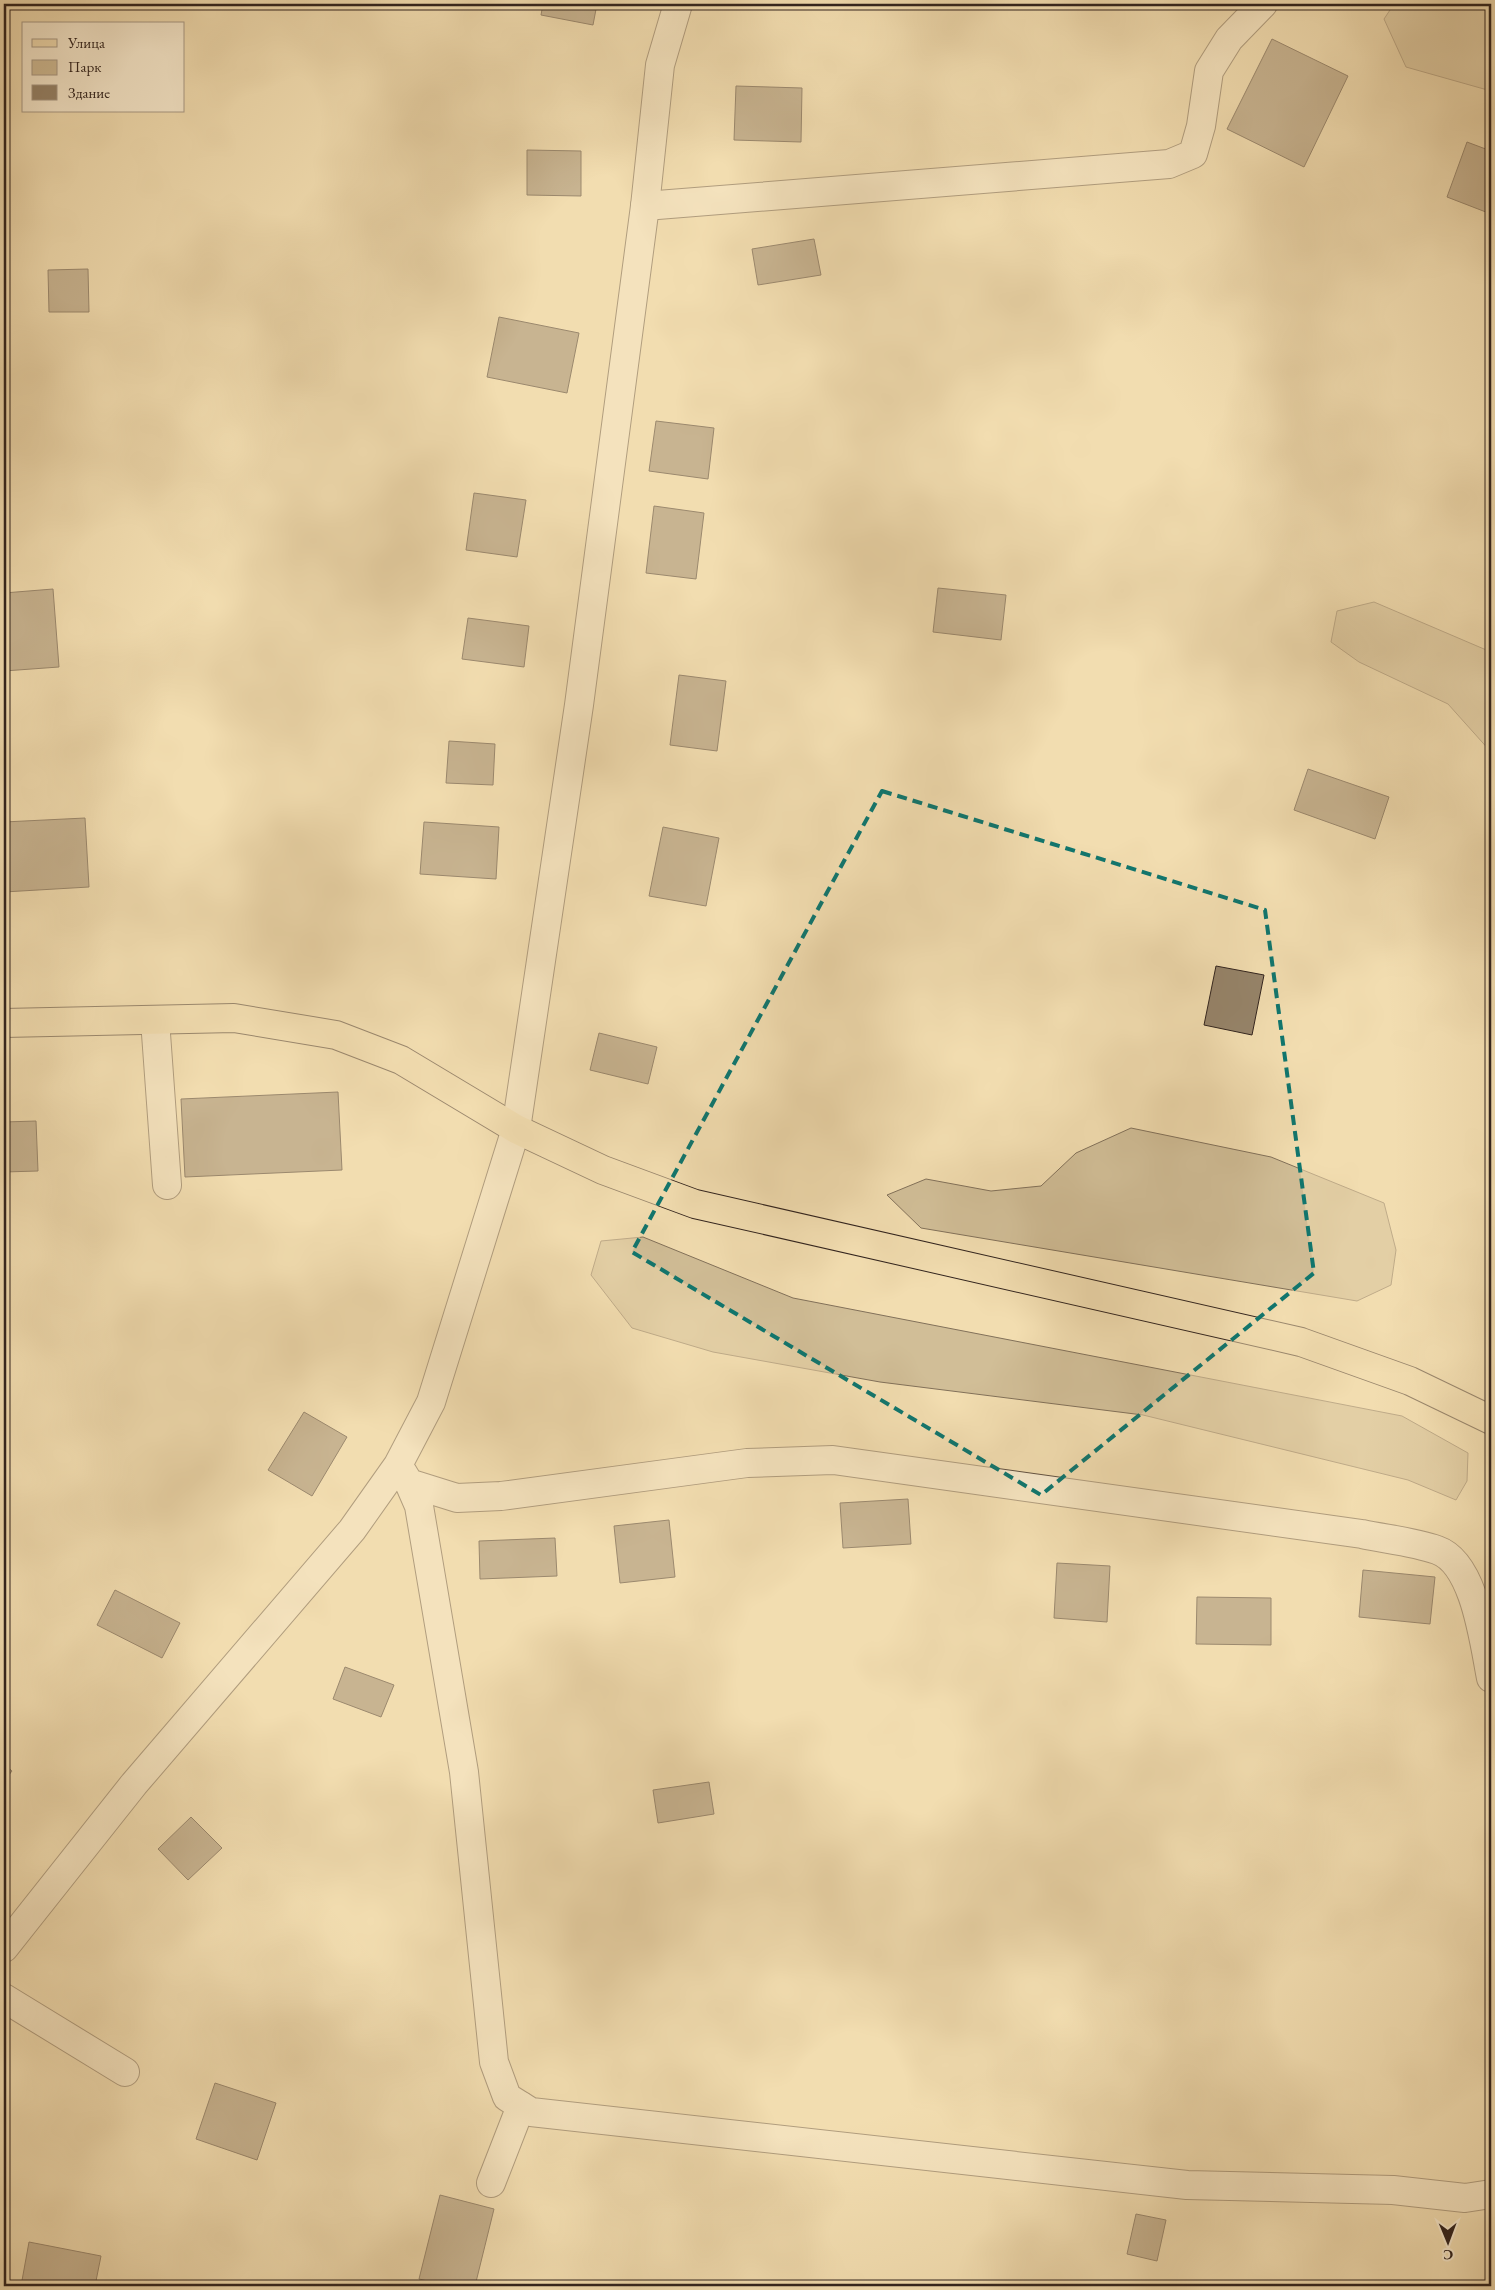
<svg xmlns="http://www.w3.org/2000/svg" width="1495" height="2290" font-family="'EB Garamond',serif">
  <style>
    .green { fill: #d1be97; stroke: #82715a }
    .building { fill: #96846a; stroke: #32241e }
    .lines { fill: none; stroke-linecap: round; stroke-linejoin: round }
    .minor-casing { stroke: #625242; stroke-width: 30 }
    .major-casing { stroke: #32241e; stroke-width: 30 }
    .minor { stroke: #f7e9cc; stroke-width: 28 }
    .major { stroke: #f2ddb0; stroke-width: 28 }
    .marked { fill: none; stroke: #0f766e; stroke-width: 4; stroke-dasharray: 10 6; stroke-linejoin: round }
  </style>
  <rect width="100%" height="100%" fill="#f2ddb0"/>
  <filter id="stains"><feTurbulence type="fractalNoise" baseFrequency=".004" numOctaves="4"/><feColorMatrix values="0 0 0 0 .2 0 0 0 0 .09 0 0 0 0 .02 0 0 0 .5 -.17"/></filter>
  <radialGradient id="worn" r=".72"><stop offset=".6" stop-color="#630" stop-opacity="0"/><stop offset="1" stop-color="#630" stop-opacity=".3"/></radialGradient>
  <g class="green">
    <path d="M1394 4H1480L1491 9V91L1406 67 1384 19Z"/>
    <path d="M1374 602 1491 652V752L1448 704 1359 662 1331 642 1337 611Z"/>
    <path d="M1131 1128 1271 1157 1384 1203 1396 1250 1391 1285 1357 1301 921 1228 887 1195 926 1179 991 1191 1041 1186 1076 1153Z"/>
    <path d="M643 1237 793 1298 1402 1416 1468 1453 1467 1481 1456 1500 1408 1480 1143 1415 880 1382 713 1352 632 1328 591 1275 601 1241Z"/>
  </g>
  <g class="building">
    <path d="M543 4H597L593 25 541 15Z"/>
    <path d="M1272 39 1348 76 1304 167 1227 129Z"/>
    <path d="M736 86 802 88 801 142 734 140Z"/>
    <path d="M1467 142 1491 151V214L1447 197Z"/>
    <path d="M527 150 581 151V196L527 195Z"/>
    <path d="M814 239 821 275 758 285 752 249Z"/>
    <path d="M88 269 89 312H49L48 270Z"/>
    <path d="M499 317 579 333 567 393 487 377Z"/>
    <path d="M656 421 714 428 708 479 649 471Z"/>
    <path d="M474 493 526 500 517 557 466 550Z"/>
    <path d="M654 506 704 513 696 579 646 573Z"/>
    <path d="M938 588 1006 595 1001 640 933 632Z"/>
    <path d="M53 589 59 667 4 671V593Z"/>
    <path d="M468 618 529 626 524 667 462 659Z"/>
    <path d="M679 675 726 681 717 751 670 745Z"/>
    <path d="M449 741 495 744 493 785 446 783Z"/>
    <path d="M1308 769 1389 797 1375 839 1294 810Z"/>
    <path d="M85 818 89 887 4 892V822Z"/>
    <path d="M424 822 499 827 496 879 420 874Z"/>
    <path d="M663 827 719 838 706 906 649 896Z"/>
    <path d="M1216 966 1264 975 1252 1035 1204 1025Z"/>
    <path d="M599 1033 657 1047 648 1084 590 1070Z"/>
    <path d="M338 1092 342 1170 185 1177 181 1099Z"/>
    <path d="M36 1121 38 1171 4 1172V1122Z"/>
    <path d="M304 1412 347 1437 312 1496 268 1470Z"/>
    <path d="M908 1499 911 1544 843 1548 840 1503Z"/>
    <path d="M669 1520 675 1577 620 1583 614 1526Z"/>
    <path d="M555 1538 557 1576 480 1579 479 1541Z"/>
    <path d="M1057 1563 1110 1566 1107 1622 1054 1618Z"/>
    <path d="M1363 1570 1435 1577 1430 1624 1359 1617Z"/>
    <path d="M115 1590 180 1623 162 1658 97 1625Z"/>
    <path d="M1197 1597 1271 1598V1645L1196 1644Z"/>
    <path d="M345 1667 394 1685 381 1717 333 1699Z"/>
    <path d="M4 1764 12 1771 4 1781Z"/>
    <path d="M709 1782 714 1814 658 1823 653 1790Z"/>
    <path d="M191 1817 222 1848 188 1880 158 1849Z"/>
    <path d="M215 2083 276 2103 257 2160 196 2139Z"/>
    <path d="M440 2195 494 2209 475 2286H449L419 2279Z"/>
    <path d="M1136 2214 1166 2220 1157 2261 1127 2254Z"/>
    <path d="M29 2242 101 2256 95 2286H21Z"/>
  </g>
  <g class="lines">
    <g class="minor-casing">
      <g id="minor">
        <path d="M645 206 1169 164 1193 154 1201 126 1209 71 1229 39 1263 4"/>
        <path d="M155 1020 167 1185"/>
        <path d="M403 1473 409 1483 457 1498 501 1496 747 1463 833 1460 1362 1534C1385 1539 1415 1542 1437 1550 1475 1563 1484 1643 1491 1678"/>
        <path d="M409 1483 419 1506 464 1772 494 2062 507 2097 531 2112 1187 2185 1393 2190 1465 2198 1491 2194"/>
        <path d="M4 1948 134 1784 352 1530 398 1465 431 1402 516 1129 579 705 645 206 660 65 678 4"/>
        <path d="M4 1998 125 2072"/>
        <path d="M491 2183 521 2106"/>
      </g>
    </g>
    <g class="major-casing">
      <path id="major" d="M4 1023 234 1018 336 1035 401 1060 516 1129 603 1170 695 1204 1301 1342 1410 1381 1491 1420"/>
    </g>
    <use href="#minor" class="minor"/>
    <use href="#major" class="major"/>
  </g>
  <path d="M0 0H1495V2290H0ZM882 791 1265 910 1314 1273 1041 1495 632 1252Z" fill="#f2ddb0" fill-opacity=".55" fill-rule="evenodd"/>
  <path class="marked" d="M882 791 1265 910 1314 1273 1041 1495 632 1252Z"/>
  <rect width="1495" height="2290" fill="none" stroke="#f2ddb0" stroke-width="20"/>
  <rect x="5" y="5" width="1485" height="2280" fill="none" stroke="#32241e" stroke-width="2.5"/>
  <rect x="10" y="10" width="1475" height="2270" fill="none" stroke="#32241e"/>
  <rect x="22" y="22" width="162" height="90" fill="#f7e9cc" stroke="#a89a86"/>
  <rect x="32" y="39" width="25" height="8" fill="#f2ddb0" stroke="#a89a86"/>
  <text x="68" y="48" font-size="15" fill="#32241e">Улица</text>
  <rect x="32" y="60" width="25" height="15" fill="#d1be97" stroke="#a89a86"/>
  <text x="68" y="72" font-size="15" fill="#32241e">Парк</text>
  <rect x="32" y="85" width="25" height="15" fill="#96846a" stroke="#a89a86"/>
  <text x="68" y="98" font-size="15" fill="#32241e">Здание</text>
  <g transform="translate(1448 2242) rotate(179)" stroke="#f7e9cc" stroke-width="4" paint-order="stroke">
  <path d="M0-4L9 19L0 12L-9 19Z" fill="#32241e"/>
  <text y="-8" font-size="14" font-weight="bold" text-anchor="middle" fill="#32241e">С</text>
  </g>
  <rect width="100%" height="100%" filter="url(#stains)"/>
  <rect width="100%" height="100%" fill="url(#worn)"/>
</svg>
